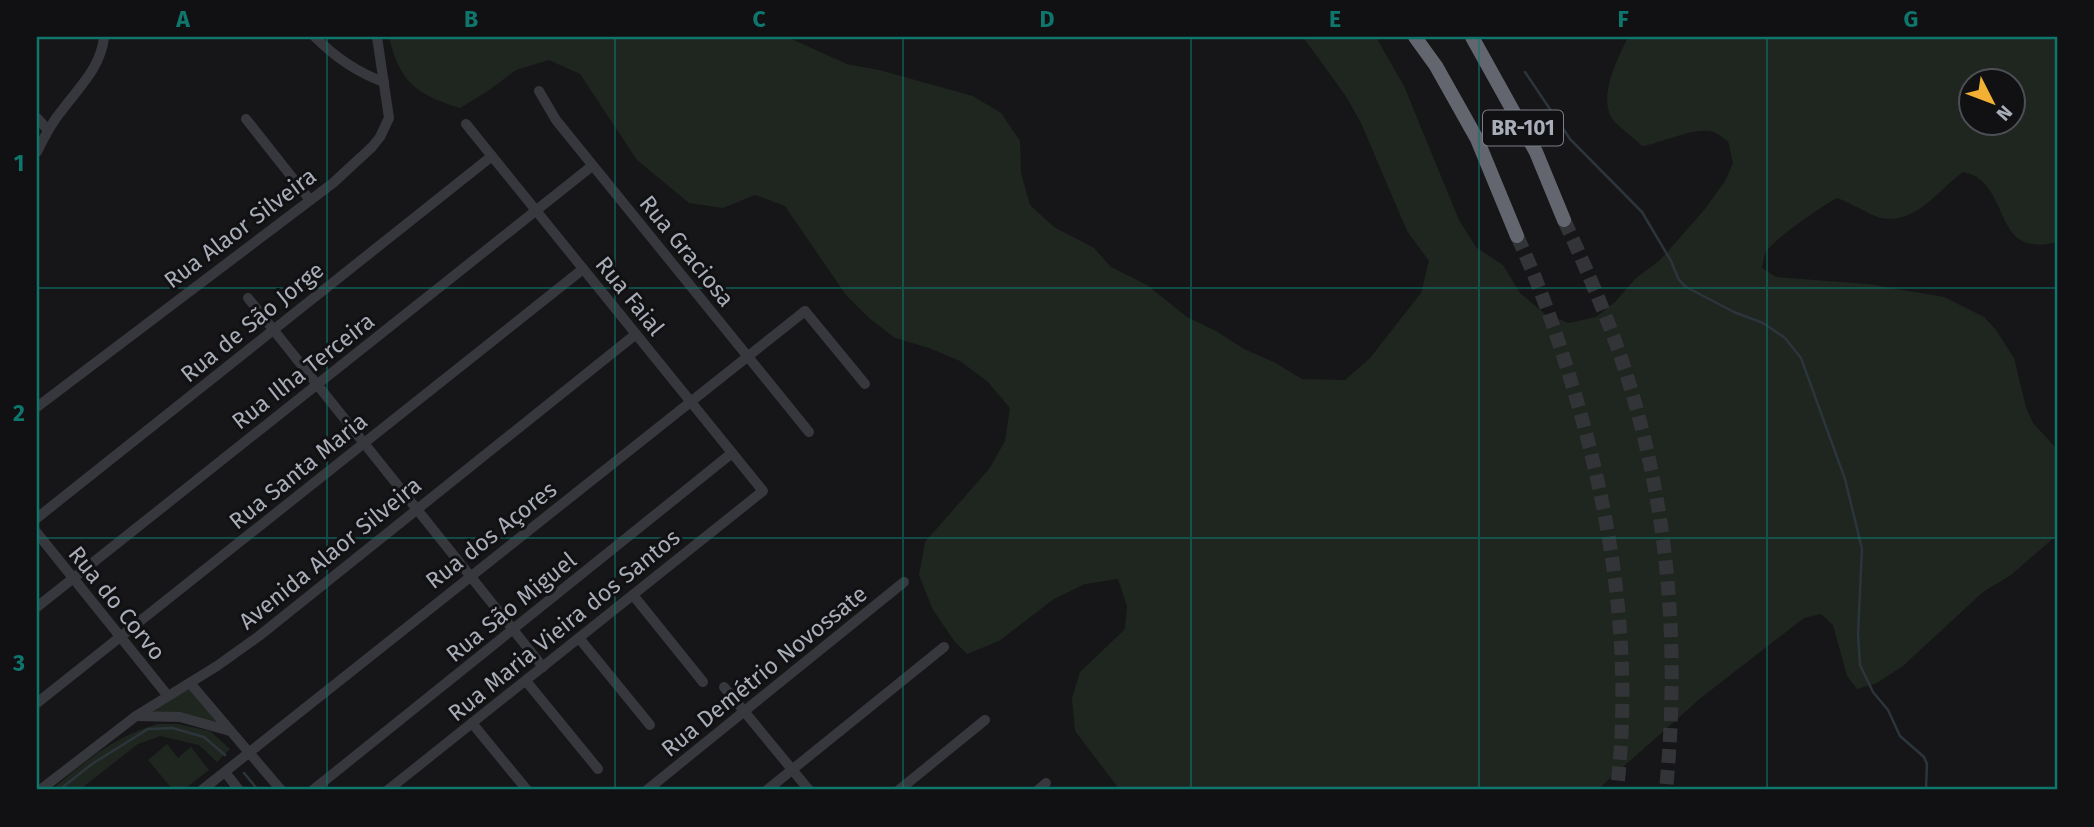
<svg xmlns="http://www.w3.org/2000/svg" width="2094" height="827" font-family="'Fira Sans',sans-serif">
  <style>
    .green { fill: #1e261f; fill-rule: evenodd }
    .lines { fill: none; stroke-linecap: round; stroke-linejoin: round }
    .stream { stroke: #2c353c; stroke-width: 2.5 }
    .highway-tunnel { stroke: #333438; stroke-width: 14; stroke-dasharray: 14 7; stroke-linecap: butt }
    .minor { stroke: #37383d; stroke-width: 10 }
    .highway { stroke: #63666e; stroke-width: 14 }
    .grid { fill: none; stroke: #0f766e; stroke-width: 2; stroke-opacity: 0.55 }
    .labels { text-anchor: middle; stroke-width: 6; stroke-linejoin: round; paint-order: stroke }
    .shield { fill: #111113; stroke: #7b7e86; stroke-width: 2 }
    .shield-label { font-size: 21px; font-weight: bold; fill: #a8adb8 }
    .street-label { font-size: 23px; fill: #a8adb8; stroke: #111113 }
    .neatline { fill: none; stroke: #0f766e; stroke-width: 2.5 }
    .grid-label { font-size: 23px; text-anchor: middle; font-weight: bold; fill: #0f766e }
  </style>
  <rect width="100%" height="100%" fill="#161618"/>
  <g class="green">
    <path d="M389 37H787L847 64 879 70 973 96 1001 113 1020 141 1021 173 1030 205 1054 227 1094 248 1111 267 1147 285 1187 317 1216 331 1244 349 1274 362 1302 379 1345 380 1370 358 1421 293 1429 261 1407 231 1361 123 1345 95 1303 37H1376L1404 86 1459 220 1476 247 1503 265 1520 293 1545 314 1569 323 1596 317 1615 302 1636 278 1660 260 1669 250 1705 209 1725 181 1733 163 1728 141C1724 139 1719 134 1714 132 1694 126 1663 143 1642 146 1633 137 1621 129 1613 120 1597 98 1618 58 1628 37H2057V242C1997 257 2010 202 1978 178 1975 175 1967 173 1963 172 1938 190 1913 228 1878 217 1864 212 1851 203 1837 198 1823 205 1774 239 1766 252 1764 256 1763 263 1762 268L1776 277 1868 284 1944 297 1984 317 1996 330 2014 358 2026 407 2033 423 2057 449V535L2011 575 1983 592 1903 666 1875 684 1857 689 1847 676 1833 625 1821 614 1804 618 1702 697 1597 790H1120L1075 731 1072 698 1080 672 1125 629 1127 606 1118 579 1085 584 1054 599 999 641 967 654 955 642 933 610 919 575 925 542 989 469 1005 441 1010 408 988 382 960 361 929 348 895 338 869 318 846 295 785 206 755 195 723 208 689 203 637 160 580 74 549 60 516 70 488 91 460 108C416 94 400 83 389 37ZM1972 80H2014V122H1972Z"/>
    <path d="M189 686 217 722 215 724 158 713 154 710Z"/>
    <path d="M157 724H178L210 731 230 749 217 762 199 745 160 736 138 744 79 790H51C88 760 110 739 157 724Z"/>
    <path d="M167 744 178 758 191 747 209 770 183 790H173L148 760Z"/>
  </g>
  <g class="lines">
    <g class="stream">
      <path d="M1525 72 1570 139 1642 212 1671 261 1679 280 1686 287 1734 312 1763 323 1785 338 1801 358 1845 479 1862 549 1858 634 1860 665 1873 692 1888 710 1900 736 1924 757 1927 764 1926 790"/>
      <path d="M244 773 258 790"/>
      <path d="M59 790 92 764 148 729 172 728 204 737 225 755"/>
    </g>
    <g class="highway-tunnel">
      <path d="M1564 220C1582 259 1599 298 1614 338 1667 483 1681 637 1666 790"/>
      <path d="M1517 236C1539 283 1556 332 1571 381 1612 514 1633 651 1617 790"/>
    </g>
    <g class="minor">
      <path d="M315 37C334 56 358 73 384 82"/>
      <path d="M539 91 556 120 809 432"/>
      <path d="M37 118 48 130"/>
      <path d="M246 119 310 200"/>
      <path d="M37 152C44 137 52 122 63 109 80 86 101 67 104 37"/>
      <path d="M248 298 543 667"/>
      <path d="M37 407 333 183 372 147 380 137 389 118 377 37"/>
      <path d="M37 518 492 156"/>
      <path d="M37 533 168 696"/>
      <path d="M633 595 703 682"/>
      <path d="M37 607 592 166"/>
      <path d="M579 638 650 725"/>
      <path d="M526 681 598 769"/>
      <path d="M190 683 281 790"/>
      <path d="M724 687 809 790"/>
      <path d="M37 703 583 269"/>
      <path d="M136 716 180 717 230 731"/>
      <path d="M472 723 527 790"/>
      <path d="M225 772 239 790"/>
      <path d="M40 790 136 716 217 666 259 636 636 334"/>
      <path d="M202 790 805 311 865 384"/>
      <path d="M313 790 732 453"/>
      <path d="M388 790 763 491 466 124"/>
      <path d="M647 790 904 582"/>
      <path d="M767 790 944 647"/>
      <path d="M899 790 985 720"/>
      <path d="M1038 790 1046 783"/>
    </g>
    <g class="highway">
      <path d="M1415 37 1436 66 1477 139 1517 236"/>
      <path d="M1472 37 1536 152 1564 220"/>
    </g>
  </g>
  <path class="grid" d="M327 37V790M615 37V790M903 37V790M1191 37V790M1479 37V790M1767 37V790M37 288H2057M37 538H2057"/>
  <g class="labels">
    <rect class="shield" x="1483" y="110.5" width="80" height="35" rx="5"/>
    <g class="shield-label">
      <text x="1523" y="135">BR-101</text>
    </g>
    <g class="street-label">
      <text transform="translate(240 228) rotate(-37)" y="8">Rua Alaor Silveira</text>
      <text transform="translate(687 251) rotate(51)" y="8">Rua Graciosa</text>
      <text transform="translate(630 296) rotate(51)" y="8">Rua Faial</text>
      <text transform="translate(252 322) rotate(-39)" y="8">Rua de São Jorge</text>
      <text transform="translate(303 371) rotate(-38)" y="8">Rua Ilha Terceira</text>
      <text transform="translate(298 471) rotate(-39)" y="8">Rua Santa Maria</text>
      <text transform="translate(491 535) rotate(-38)" y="8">Rua dos Açores</text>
      <text transform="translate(330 553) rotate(-39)" y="8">Avenida Alaor Silveira</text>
      <text transform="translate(117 603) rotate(51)" y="8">Rua do Corvo</text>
      <text transform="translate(511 607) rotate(-39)" y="8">Rua São Miguel</text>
      <text transform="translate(564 625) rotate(-39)" y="8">Rua Maria Vieira dos Santos</text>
      <text transform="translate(764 671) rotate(-39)" y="8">Rua Demétrio Novossate</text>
    </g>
  </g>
  <rect width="2094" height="827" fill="none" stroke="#111113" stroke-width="77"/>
  <g transform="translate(1992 102) rotate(132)"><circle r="33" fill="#111113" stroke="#4d4f55" stroke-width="2"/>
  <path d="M0-5L12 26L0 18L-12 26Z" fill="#f2b134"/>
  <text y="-10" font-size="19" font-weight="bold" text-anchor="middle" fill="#a8adb8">N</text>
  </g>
  <rect x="38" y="38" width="2018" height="750" class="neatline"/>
  <g class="grid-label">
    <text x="183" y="27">A</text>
    <text x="471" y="27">B</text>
    <text x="759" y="27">C</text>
    <text x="1047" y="27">D</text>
    <text x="1335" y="27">E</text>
    <text x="1623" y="27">F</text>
    <text x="1911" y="27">G</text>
    <text x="19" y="171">1</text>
    <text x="19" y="421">2</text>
    <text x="19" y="671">3</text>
  </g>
</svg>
